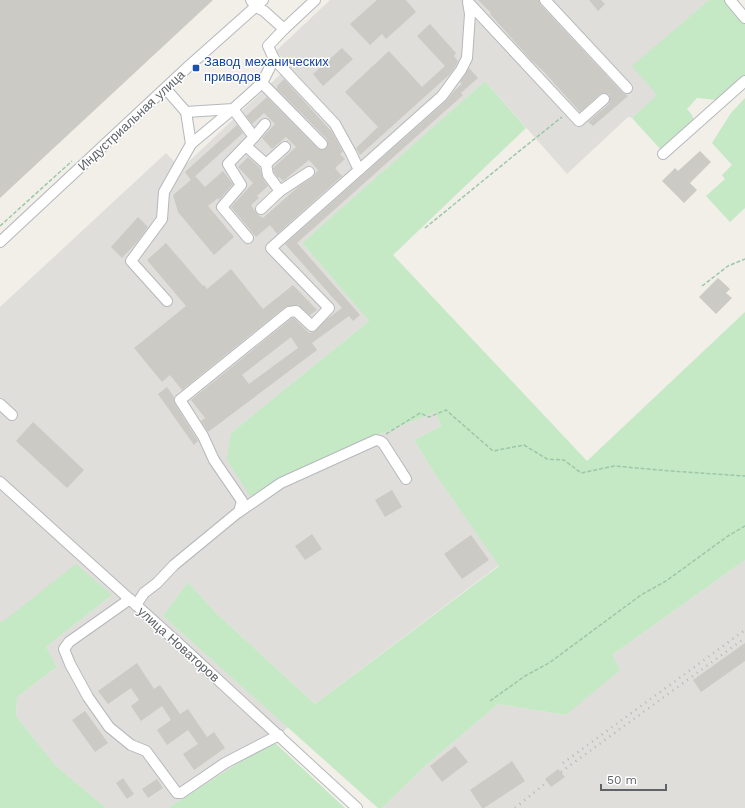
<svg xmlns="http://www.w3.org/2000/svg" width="745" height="808" font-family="'Work Sans',sans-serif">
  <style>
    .industrial { fill: #e0deda }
    .green { fill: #c5e8c5 }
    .building { fill: #cccac5; fill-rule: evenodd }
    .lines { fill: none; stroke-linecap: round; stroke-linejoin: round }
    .minor-casing { stroke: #b5b8bc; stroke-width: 12 }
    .path { stroke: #9cc7a9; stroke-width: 1.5; stroke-dasharray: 4 2; stroke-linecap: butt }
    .minor { stroke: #fff; stroke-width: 10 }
    .rail { stroke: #b6b7b8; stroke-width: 2.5; stroke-dasharray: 1 5; stroke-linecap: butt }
    .transit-dot { fill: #1a4fb4; stroke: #fff; stroke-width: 1.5 }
    .labels { text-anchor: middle; stroke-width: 3; stroke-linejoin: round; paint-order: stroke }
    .transit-label { font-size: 13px; fill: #164399; stroke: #fff; text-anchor: start }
    .street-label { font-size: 13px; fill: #5f6368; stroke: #fff }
  </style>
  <rect width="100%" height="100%" fill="#f1efe8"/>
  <g class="industrial">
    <path d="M330 0H709L633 66 658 95 632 118 628 117 567 174 485 81 302 243 369 321 231 433 252 499 331 454 435 412 441 426 414 440 433 471 499 565 315 704 216 613 188 582 163 616 288 727 273 741 168 808H106L56 766 16 716 17 697 57 667 46 647 112 595 5 620 0 622V307L166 153 181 169 289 66 276 51Z"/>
    <path d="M745 560V808H382L424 767 498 704 566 715 612 655Z"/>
  </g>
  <g class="green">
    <path d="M709 0H729L745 17V78L717 100 697 98 687 109 692 115 694 121 662 151 632 118 657 95 632 66Z"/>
    <path d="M485 81 526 128 393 255 587 461 745 312V560L612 655 620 670 566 715 498 704 424 767 382 808H378L163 616 188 582 216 613 315 704 499 566 433 471 414 440 441 426 435 412 331 454 252 499 227 460 231 433 369 321 302 243Z"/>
    <path d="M745 98V208L730 222 706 196 725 179 722 175 732 165 712 143 731 113Z"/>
    <path d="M76 564 112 595 46 647 57 667 17 697 16 716 56 766 106 808H0V622L5 620Z"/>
    <path d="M273 741 345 808H168Z"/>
  </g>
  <g class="building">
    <path d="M0 0H213L0 198Z"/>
    <path d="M377 0H406L416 12 386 39 382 34 370 45 350 24Z"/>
    <path d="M478 0H539L540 4 622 92 628 96 593 126 588 122 609 104 610 98 609 94 603 93 600 94 580 112 544 72 530 59 490 14 491 13Z"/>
    <path d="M589 0H601L605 4 598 11Z"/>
    <path d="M430 24 456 53 454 56 458 61 455 67 450 74 360 155 356 148 378 127 345 92 389 51 422 87 445 66 417 36Z"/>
    <path d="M342 48 353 59 323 86 313 74Z"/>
    <path d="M469 68 478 78 461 93 463 95 297 243 360 315 353 321 349 316 312 343 317 350 208 432 201 421 205 418 191 400 292 318H294L309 333 313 332 327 319 342 308 285 244 446 101 454 91 462 84 460 82ZM291 337 298 348 249 384 242 375Z"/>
    <path d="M284 79 332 132 343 152 340 154 345 159 335 168 342 176 277 234 270 225 256 237 231 207 253 183 238 167 248 157 260 168 263 179 268 186 257 196 259 198 251 205 257 214 263 218 299 186 313 177 318 170 309 160 283 181 279 177 278 178 274 172 273 168 296 147 286 137 272 149 262 138 275 124 264 113 252 124 246 116 267 97 318 149 324 150 328 145 327 139 276 88 278 87 277 86Z"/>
    <path d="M237 125 243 133 192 179 195 176 205 187 223 171 233 184 219 200 218 198 208 206 234 237 214 255 178 212 173 195 191 180 185 172Z"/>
    <path d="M700 151 711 162 690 183 697 190 684 203 662 181 675 168 678 171Z"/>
    <path d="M138 217 148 227 137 242 122 258 111 247Z"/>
    <path d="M166 243 203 286 204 285 207 289 231 269 263 309 293 285 317 310 310 315 298 305 285 307 182 390 170 375 162 382 134 348 186 306 147 260Z"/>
    <path d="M718 278 730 289 726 293 732 298 716 314 699 297Z"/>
    <path d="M167 387 174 397 175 404 197 439 198 441 194 445 158 394Z"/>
    <path d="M33 422 84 470 67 488 16 441Z"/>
    <path d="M392 490 402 507 385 517 375 500Z"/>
    <path d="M312 534 322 549 305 560 295 546Z"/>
    <path d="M471 535 489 560 462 579 444 554Z"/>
    <path d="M745 643V661L701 692 693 680Z"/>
    <path d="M137 663 154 689 160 685 180 714 188 709 207 737 214 732 225 748 194 770 183 754 198 744 188 730 167 745 157 730 171 720 162 706 141 721 131 706 139 700 131 688 108 704 98 691Z"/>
    <path d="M85 711 108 743 95 752 72 720Z"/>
    <path d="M455 746 468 762 442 782 430 766Z"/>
    <path d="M512 761 525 781 484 808H482L470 790Z"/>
    <path d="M558 769 565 777 551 787 545 779Z"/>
    <path d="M123 778 134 794 127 799 116 783Z"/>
    <path d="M157 779 163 788 148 798 142 789Z"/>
  </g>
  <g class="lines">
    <g class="minor-casing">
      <g id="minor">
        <path d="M251 0 256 7 264 11 284 29 315 0"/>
        <path d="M545 0 627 88"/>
        <path d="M730 0 745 18"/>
        <path d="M469 3 579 121 604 99"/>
        <path d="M262 83 322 144"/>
        <path d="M166 89 186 112 233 109 262 83 274 59"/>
        <path d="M254 137 265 124"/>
        <path d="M191 144 233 109 254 137 228 164 241 185 222 207 248 238"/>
        <path d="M246 146 266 164 268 175 280 191 309 172"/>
        <path d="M663 154 745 81"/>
        <path d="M266 164 285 147"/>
        <path d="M359 170 442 96 461 70 467 58 470 14 468 2"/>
        <path d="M261 209 280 191"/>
        <path d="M0 242 190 65 263 0"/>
        <path d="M167 301 131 261 162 219 164 192 191 144 186 112"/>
        <path d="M0 404 12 415"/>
        <path d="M0 482 177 642 357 808"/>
        <path d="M239 512 242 501 214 460 203 436 180 400 289 312 296 311 312 326 329 308 271 248 359 170 351 153 335 124 274 59 268 46 284 29"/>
        <path d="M130 599 69 642 64 649 70 664 88 697 109 727 131 745 146 751 177 793H181L225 763 279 735"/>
        <path d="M136 605 144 593 157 583 174 565 236 514 281 483 376 440 380 441 383 443 406 479"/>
      </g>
    </g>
    <g class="path">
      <path d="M0 226 72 161"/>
      <path d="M425 228 517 153 562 117"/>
      <path d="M702 286 728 266 745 259"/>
      <path d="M386 434 420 413 429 417 446 410 493 451 524 445 547 459 564 460 581 473 614 466 671 471 745 476"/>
      <path d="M490 701 525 676 549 663 641 595 666 581 728 536 745 526"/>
    </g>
    <use href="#minor" class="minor"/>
    <g class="rail">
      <path d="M563 763 745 630"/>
      <path d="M561 772 745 638"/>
      <path d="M515 808 547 782"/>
    </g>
  </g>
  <rect class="transit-dot" x="192" y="64" width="8" height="8" rx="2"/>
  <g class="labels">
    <g class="transit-label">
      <text x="204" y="66">Завод механических<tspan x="204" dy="15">приводов</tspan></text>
    </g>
    <g class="street-label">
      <text transform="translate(131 120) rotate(-43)" y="5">Индустриальная улица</text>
      <text transform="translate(179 644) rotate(42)" y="5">улица Новаторов</text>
    </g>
  </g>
  <path d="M601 784v6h65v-6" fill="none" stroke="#5f6368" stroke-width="2"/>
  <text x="607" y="784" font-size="12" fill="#5f6368" stroke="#ffffff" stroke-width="3" paint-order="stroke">50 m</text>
</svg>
